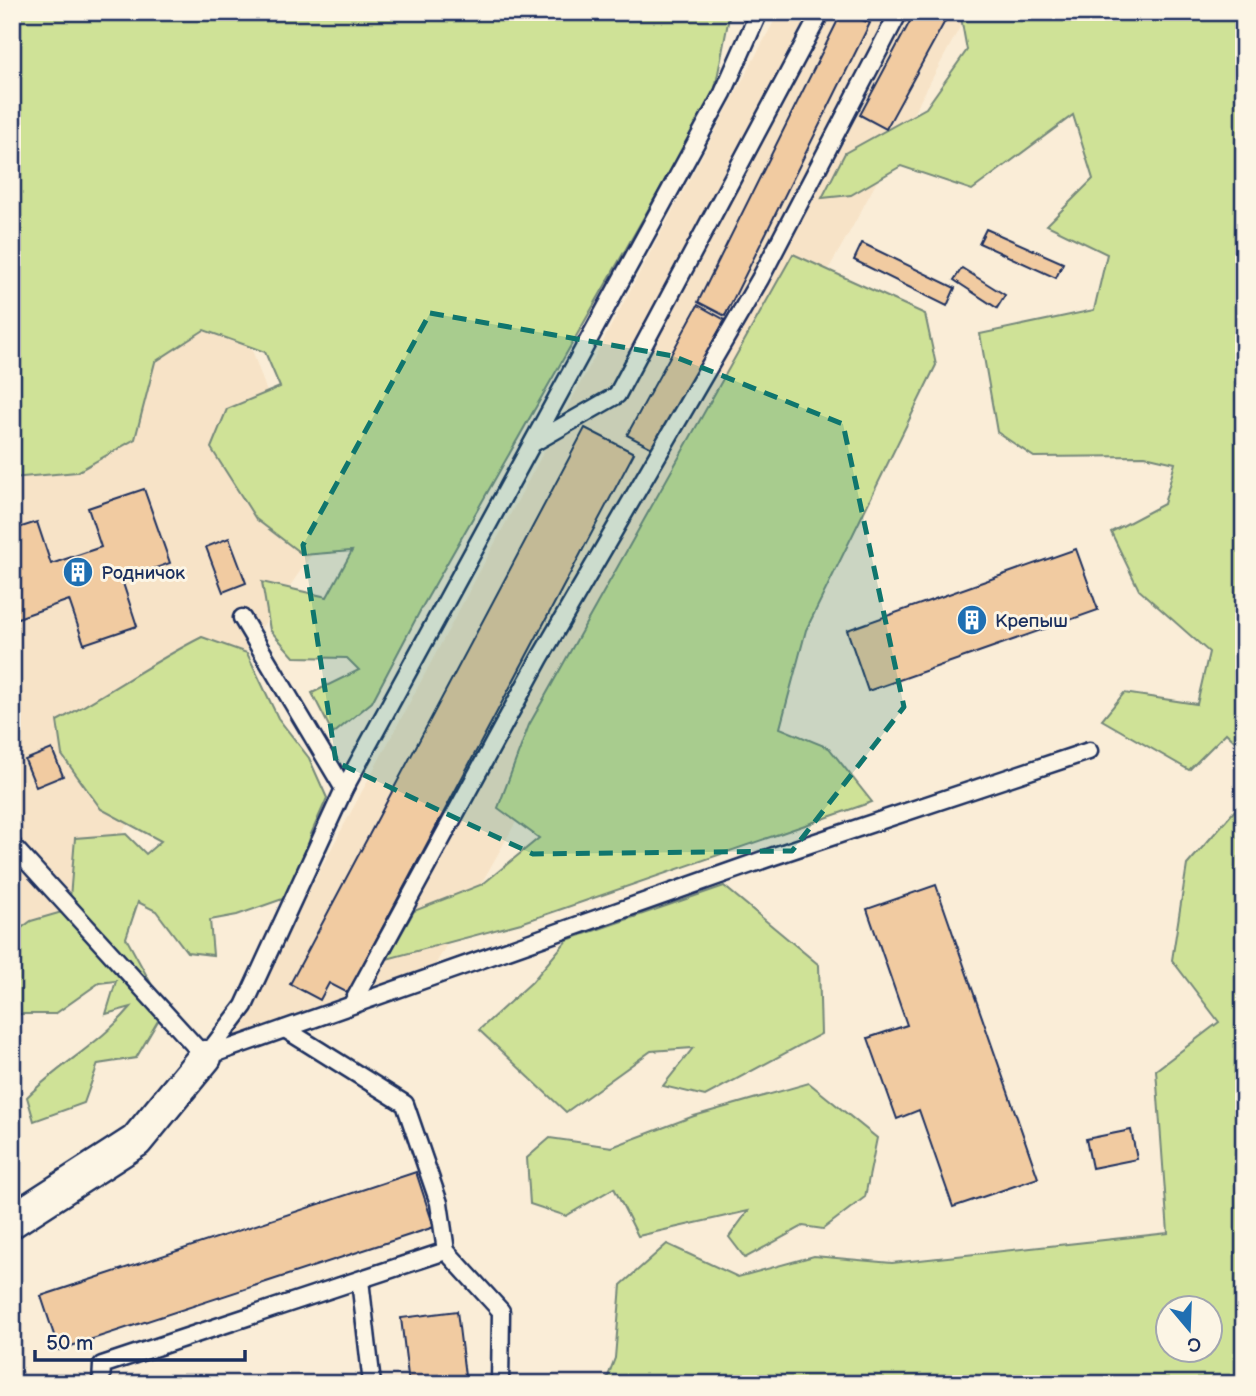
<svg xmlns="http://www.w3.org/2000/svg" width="1256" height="1396" font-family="'Balsamiq Sans',sans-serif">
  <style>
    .built { fill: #f7e3c7 }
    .green { fill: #cfe297; stroke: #75887a; stroke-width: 2; fill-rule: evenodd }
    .building { fill: #f1cba1; stroke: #1b2f5e; stroke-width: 2 }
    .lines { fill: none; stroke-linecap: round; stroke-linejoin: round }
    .service-casing { stroke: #1b2f5e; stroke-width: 21 }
    .minor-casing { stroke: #1b2f5e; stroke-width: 37 }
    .service { stroke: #fcf5e5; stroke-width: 16 }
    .minor { stroke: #fcf5e5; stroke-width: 32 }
    .marked { fill: #0f766e; fill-opacity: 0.2; stroke: #0f766e; stroke-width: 5; stroke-dasharray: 14 9; stroke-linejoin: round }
    .labels { text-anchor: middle; stroke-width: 6; stroke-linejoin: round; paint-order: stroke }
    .poi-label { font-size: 19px; fill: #1b2f5e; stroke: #fcf5e5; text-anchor: start }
  </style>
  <rect width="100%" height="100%" fill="#faedd7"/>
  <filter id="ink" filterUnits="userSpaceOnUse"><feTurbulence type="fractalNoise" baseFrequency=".0143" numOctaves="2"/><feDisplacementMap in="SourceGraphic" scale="14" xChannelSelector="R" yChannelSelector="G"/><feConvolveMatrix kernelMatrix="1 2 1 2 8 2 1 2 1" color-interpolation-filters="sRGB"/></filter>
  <g filter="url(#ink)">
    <g class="built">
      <path d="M779 12H968L854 224 434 967 229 1040Z"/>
      <path d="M238 310 320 542 36 958 12 967V380Z"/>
    </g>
    <g class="green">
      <path d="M12 12H730L714 94 421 609 372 702 333 734 312 693 359 670 347 658 294 657 270 630 262 582 327 597 352 551 303 555 256 519 211 448 227 409 280 387 265 352 204 330 155 362 135 439 77 472 12 478Z"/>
      <path d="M960 12H1244V750L1226 733 1189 770 1102 720 1124 693 1197 704 1209 652 1139 590 1111 532 1164 504 1175 463 1145 456 1034 457 997 432 980 334 1094 310 1107 254 1047 225 1093 179 1073 115 972 190 901 166 851 195 822 198 845 153 926 108 967 50Z"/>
      <path d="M793 254 925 314 936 365 806 630 780 728 829 748 872 802 521 923 387 959 414 911 483 884 539 838 498 808 529 725Z"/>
      <path d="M202 637 247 653 278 718 309 758 327 798 311 834 294 895 237 915 210 920 213 955 187 952 156 911 138 902 126 938 165 1009 136 1058 98 1064 84 1103 34 1121 27 1097C60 1064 101 1043 131 1007L106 1014 116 981 99 983 55 1014H16L12 1017V935L31 921 69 910 75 838 126 834 146 854 161 841 101 809 62 755 57 721C106 695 152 662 202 637Z"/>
      <path d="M1244 800V1384H605L615 1358 621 1285 667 1244 738 1277 814 1256 892 1263 1168 1233 1156 1070 1219 1022 1172 960 1187 865ZM1210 1308V1350H1168V1308Z"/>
      <path d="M724 886 819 965 821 1034 705 1096 663 1086 693 1048 651 1051 566 1112 479 1030 532 982 567 940Z"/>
      <path d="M809 1083 877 1138 865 1197 823 1229 803 1226 745 1258 729 1237 748 1211 638 1236 614 1188 566 1216 530 1204 527 1158 550 1138 612 1147 694 1116Z"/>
    </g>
    <g class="building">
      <path d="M842 12 870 23 725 316 698 302Z"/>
      <path d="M915 12H950L886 129 860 115Z"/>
      <path d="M986 229 1063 263 1056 278 979 243Z"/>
      <path d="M862 243 955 288 947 306 854 260Z"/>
      <path d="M962 268 1005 295 997 308 954 280Z"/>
      <path d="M698 305 725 320 654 449 627 435Z"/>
      <path d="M585 428 634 453 348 993 329 983 320 1000 290 984Z"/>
      <path d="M144 489 170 563 122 580 137 626 84 644 69 600 12 620V530L37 522 51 564 101 547 88 508Z"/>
      <path d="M229 538 246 583 223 592 206 547Z"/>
      <path d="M1076 549 1098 610 868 691 847 630Z"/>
      <path d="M52 749 63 776 36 787 25 760Z"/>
      <path d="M936 885 1038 1178 953 1207 919 1110 897 1119 868 1038 907 1025 867 909Z"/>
      <path d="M1131 1130 1137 1159 1092 1168 1086 1139Z"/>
      <path d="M416 1172 434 1227 59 1350 41 1296Z"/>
      <path d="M457 1311 466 1384H409L401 1318Z"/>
    </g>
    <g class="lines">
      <g class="service-casing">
        <g id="service">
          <path d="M535 442 617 395 821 12"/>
          <path d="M242 618 344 789"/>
          <path d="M12 845 205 1057 774 856 1089 751"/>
          <path d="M352 1004 540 658 760 279 899 12"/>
          <path d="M285 1029 405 1104 439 1203 446 1251 501 1311 500 1384"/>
          <path d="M205 1057 244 1006 344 789 723 93 759 12"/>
          <path d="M360 1280 372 1384"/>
          <path d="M101 1384 102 1365 446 1251"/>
        </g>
      </g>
      <g class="minor-casing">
        <path id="minor" d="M12 1221 136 1141 205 1057"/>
      </g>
      <use href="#service" class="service"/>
      <use href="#minor" class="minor"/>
    </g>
  </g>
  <path class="marked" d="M430 313 673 356 843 424 904 707 792 851 533 854 336 762 303 545Z"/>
  <defs>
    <g id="building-disc" transform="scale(1.575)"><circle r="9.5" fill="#1f6fb2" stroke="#fcf5e5"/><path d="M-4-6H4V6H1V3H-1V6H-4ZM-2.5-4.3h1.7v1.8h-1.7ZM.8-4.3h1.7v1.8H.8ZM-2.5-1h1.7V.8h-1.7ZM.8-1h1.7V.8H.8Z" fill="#fff"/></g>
  </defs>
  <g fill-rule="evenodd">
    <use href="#building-disc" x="78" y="572"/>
    <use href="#building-disc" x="972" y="620"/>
  </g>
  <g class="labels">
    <g class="poi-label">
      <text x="101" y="579">Родничок</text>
      <text x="995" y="627">Крепыш</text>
    </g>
  </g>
  <rect width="1256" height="1396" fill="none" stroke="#fcf5e5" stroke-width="42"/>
  <rect x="21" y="21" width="1214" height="1354" fill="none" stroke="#1b2f5e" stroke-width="2.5" filter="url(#ink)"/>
  <g transform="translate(1189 1329) rotate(161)"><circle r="33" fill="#fcf5e5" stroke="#a2a6af" stroke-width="2"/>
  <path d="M0-5L12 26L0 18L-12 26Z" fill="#1f6fb2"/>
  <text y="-10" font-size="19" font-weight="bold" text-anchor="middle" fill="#1b2f5e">С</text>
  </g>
  <path d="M35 1350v10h210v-10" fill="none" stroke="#1b2f5e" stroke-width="3.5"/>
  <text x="46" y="1350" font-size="21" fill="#1b2f5e" stroke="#fcf5e5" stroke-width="5" paint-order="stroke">50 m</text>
</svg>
